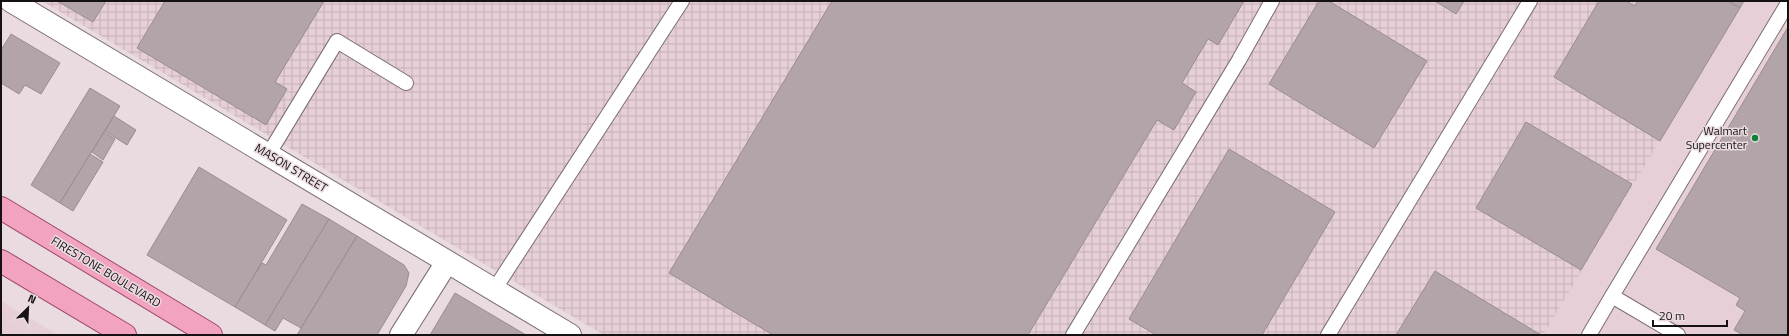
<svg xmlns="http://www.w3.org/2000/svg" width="1789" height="336" font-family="'Titillium Web',sans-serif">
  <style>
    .built { fill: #e6cfd6 }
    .industrial { fill: url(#industrial-grid) }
    .building { fill: #b2a4a8; stroke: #9a8c90 }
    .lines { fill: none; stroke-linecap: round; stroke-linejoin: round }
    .lane-casing { stroke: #7c6f72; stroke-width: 16 }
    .street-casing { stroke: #7c6f72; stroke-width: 24 }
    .primary-casing { stroke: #9f4869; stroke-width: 24 }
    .lane { stroke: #fff; stroke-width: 14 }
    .street { stroke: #fff; stroke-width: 22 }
    .primary { stroke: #f2a3c1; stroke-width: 22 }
    .poi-dot { fill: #118138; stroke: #e9dbdf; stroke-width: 1.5 }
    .labels { text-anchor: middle; stroke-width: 3; stroke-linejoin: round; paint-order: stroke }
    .poi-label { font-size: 12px; fill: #161213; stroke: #e9dbdf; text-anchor: end }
    .street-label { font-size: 12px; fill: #161213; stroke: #e9dbdf }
  </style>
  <defs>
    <pattern id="industrial-grid" width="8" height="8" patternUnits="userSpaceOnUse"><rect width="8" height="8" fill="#e6cfd6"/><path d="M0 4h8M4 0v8" fill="none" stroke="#c5b1b7"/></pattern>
  </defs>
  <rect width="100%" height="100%" fill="#e9dbdf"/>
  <g class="built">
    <path d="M1744 1H1788V335H1543Z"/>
    <path d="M1 301 58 335H1Z"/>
  </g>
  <path class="industrial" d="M42 1H1744L1543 335H604Z"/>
  <g class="building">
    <path d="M57 1H106L93 22Z"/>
    <path d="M165 1H324L275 82 287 89 266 125 137 48Z"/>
    <path d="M832 1H1244L1218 45 1208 39 1182 83 1196 92 1174 130 1157 120 1028 335H773L669 273Z"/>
    <path d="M1319 1H1329L1427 61 1374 148 1269 84Z"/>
    <path d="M1435 1H1464L1456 14Z"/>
    <path d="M1599 1H1626L1635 6 1638 1H1728L1740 8 1660 141 1554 77Z"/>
    <path d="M1728 1H1744L1740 8Z"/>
    <path d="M1788 27V335H1743L1734 330 1745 311 1736 305 1740 298 1656 249Z"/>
    <path d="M11 34 60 63 41 94 25 85 19 94 1 83V50Z"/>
    <path d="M90 88 120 106 60 203 31 185Z"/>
    <path d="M114 116 136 130 127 145 105 131Z"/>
    <path d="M1526 122 1632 184 1581 270 1476 208Z"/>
    <path d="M104 132 115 139 103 160 92 152Z"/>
    <path d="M1229 149 1335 212 1262 335H1156L1129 319Z"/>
    <path d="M90 154 103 162 73 211 60 203Z"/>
    <path d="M199 167 287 220 235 307 147 255Z"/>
    <path d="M302 204 329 219 265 325 235 307 262 263 266 265Z"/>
    <path d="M329 219 357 236 301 328 283 318 275 331 265 325Z"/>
    <path d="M357 236 404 265 409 273 406 286 377 335H297Z"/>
    <path d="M1435 271 1541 335H1396Z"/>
    <path d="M455 293 526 335H430Z"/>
  </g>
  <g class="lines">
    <g class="lane-casing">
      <g id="lane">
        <path d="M268 155 337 41 406 83"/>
        <path d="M494 290 682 1"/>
        <path d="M1612 296 1788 3"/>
        <path d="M1073 335 1239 60 1272 1"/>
        <path d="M1328 335 1530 1"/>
        <path d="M1589 335 1612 296 1678 335"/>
      </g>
    </g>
    <g class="street-casing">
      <g id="street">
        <path d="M11 1 570 335"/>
        <path d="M401 335 447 262"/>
      </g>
    </g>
    <g class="primary-casing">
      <g id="primary">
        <path d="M1 208 211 335"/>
        <path d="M1 261 125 335"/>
      </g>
    </g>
    <use href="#lane" class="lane"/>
    <use href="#street" class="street"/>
    <use href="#primary" class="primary"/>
  </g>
  <circle class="poi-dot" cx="1755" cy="138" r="4"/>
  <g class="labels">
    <g class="poi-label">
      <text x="1747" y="135">Walmart<tspan x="1747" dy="14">Supercenter</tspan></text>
    </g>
    <g class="street-label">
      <text transform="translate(291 168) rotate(31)" y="4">MASON STREET</text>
      <text transform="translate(106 272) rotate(31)" y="4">FIRESTONE BOULEVARD</text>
    </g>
  </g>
  <rect width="1789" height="336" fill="none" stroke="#161213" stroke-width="4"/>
  <g transform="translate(28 308) rotate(24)" stroke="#e9dbdf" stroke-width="3" paint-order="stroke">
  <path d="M0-3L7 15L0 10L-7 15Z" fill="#161213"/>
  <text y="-6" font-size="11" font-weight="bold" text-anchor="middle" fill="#161213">N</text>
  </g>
  <path d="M1653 320v6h74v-6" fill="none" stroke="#161213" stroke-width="2"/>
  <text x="1659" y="320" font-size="12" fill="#161213" stroke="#e9dbdf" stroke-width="3" paint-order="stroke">20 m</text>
</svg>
